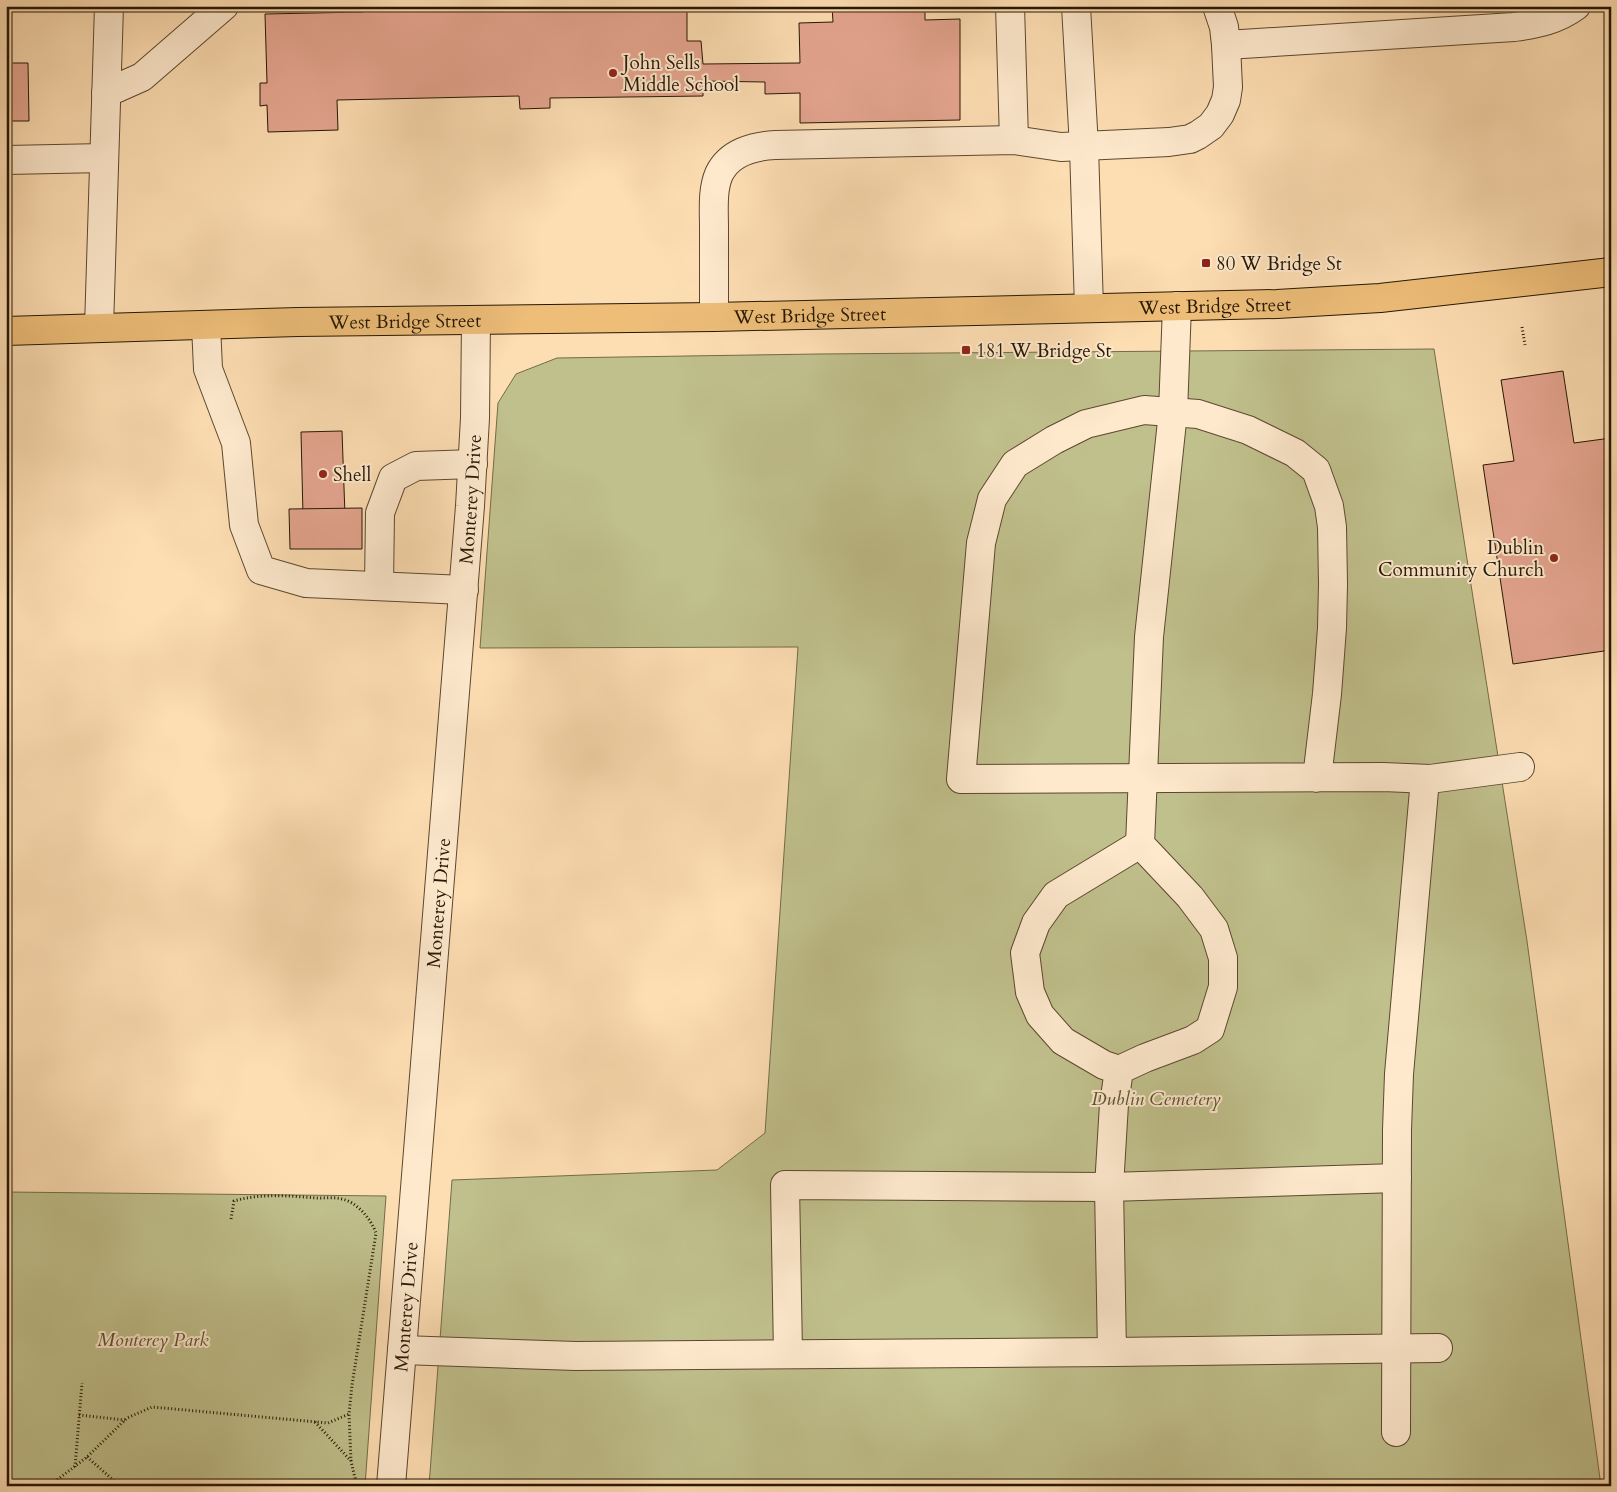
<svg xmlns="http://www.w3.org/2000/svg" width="1617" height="1492" font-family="Cardo,serif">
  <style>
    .green { fill: #c0c08c; stroke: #736c48 }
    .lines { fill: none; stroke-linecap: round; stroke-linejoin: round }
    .stream { stroke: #6f796a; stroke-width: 9 }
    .building { fill: #e5a590; stroke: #261703 }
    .minor-casing { stroke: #5c482f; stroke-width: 30 }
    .major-casing { stroke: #261703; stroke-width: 30 }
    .path { stroke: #261703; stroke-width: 3; stroke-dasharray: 1 2.5; stroke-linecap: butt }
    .minor { stroke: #fee9cd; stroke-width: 28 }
    .major { stroke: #eebe79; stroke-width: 28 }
    .poi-dot { fill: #8f2418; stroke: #fee9cd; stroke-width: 2 }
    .labels { text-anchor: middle; stroke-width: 4; stroke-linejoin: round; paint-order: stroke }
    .poi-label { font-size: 19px; fill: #261703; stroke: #fee9cd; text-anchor: start }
    .street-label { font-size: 19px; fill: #261703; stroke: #fee9cd }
    .park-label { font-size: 19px; font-style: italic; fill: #5c5233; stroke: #fee9cd }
  </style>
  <rect width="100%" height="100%" fill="#fdddb2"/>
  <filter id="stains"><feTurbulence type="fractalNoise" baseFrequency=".004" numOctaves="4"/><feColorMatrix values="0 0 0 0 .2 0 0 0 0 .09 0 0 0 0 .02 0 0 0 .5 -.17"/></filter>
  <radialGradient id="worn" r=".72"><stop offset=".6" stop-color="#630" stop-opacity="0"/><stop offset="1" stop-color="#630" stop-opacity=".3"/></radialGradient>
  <g class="green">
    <path d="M1434 349 1527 941 1601 1486H429L452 1180 717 1170 765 1133 798 647 480 648 498 403 516 374 557 358 818 354Z"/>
    <path d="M6 1192 386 1196 365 1486H6Z"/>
  </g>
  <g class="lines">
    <path class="stream" d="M6 1485 8 1486"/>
  </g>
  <g class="building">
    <path d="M363 6H637V8L687 6V41H701L703 64 800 63 799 23 833 22 832 6H925V20L960 19V120L800 123V93L765 94V82L703 81V96L550 98V108L520 109 519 96 337 100 338 130 268 132 267 105 260 106V83H267L265 14 363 12Z"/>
    <path d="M6 63H28L29 121H6Z"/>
    <path d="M1563 371 1574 443 1611 438V650L1513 664 1483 465 1514 461 1501 380Z"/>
    <path d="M342 431 345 515 303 516 301 432Z"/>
    <path d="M362 508V549H290L289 509Z"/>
  </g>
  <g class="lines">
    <g class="minor-casing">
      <g id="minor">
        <path d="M1010 6 1014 140"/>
        <path d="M1076 6 1084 147 1089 308"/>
        <path d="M1226 45 1514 27C1537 24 1557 20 1576 6"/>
        <path d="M106 93 142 77 224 6"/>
        <path d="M6 160 104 158"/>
        <path d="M1177 306 1173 412 1149 637 1140 844 1190 897 1214 929 1223 958V987L1210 1029 1193 1040 1145 1058 1119 1070 1114 1104 1109 1187 1112 1352 1438 1348"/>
        <path d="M714 317C714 287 714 257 714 228 714 211 712 190 719 174 729 153 753 146 775 145L1014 140 1061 147 1169 142 1190 139 1198 135 1211 126 1220 114 1226 100 1228 87 1226 45 1224 27 1217 6"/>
        <path d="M206 325 208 369 236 443 244 525 261 570 306 583 464 590"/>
        <path d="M99 328 109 6"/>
        <path d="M379 586 380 513 393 478 416 466 473 464"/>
        <path d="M1317 778 1327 694 1332 628 1333 584 1332 527 1329 506 1316 470 1295 453 1248 430 1198 414 1144 410 1086 424 1054 440 1015 464 992 499 981 543 961 779 1383 777 1430 779 1520 767"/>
        <path d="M1119 1070 1104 1065 1063 1041 1040 1015 1030 992 1025 953 1036 923 1056 895 1140 844"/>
        <path d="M402 1350 576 1356 1112 1352"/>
        <path d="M788 1354 785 1185 1109 1187 1397 1178"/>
        <path d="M1396 1432 1397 1130 1399 1074 1425 779"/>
        <path id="s1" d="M391 1486 470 506 475 418 476 320"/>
      </g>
    </g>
    <g class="major-casing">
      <g id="major">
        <path id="s2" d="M6 331 298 322 714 317 1277 304 1380 298 1611 272"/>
      </g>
    </g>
    <g class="path">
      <path d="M1522 327 1525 345"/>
      <path d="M231 1219 234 1201C260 1193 291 1196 318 1198 326 1198 334 1197 342 1199 357 1202 371 1219 376 1233L352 1385 349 1414 351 1461"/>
      <path d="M79 1415 125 1420"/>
      <path d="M315 1422 351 1461 355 1478 354 1486"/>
      <path d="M87 1457 120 1486"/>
      <path d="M75 1467 82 1383"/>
      <path d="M54 1486 57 1480 87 1457 127 1418 152 1407 328 1423 349 1414"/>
    </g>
    <use href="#minor" class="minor"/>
    <use href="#major" class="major"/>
  </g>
  <g class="poi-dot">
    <circle cx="613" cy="73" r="5"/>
    <rect x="1201" y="258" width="10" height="10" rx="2.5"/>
    <rect x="961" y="345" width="10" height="10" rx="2.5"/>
    <circle cx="323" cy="474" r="5"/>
    <circle cx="1554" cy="558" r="5"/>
  </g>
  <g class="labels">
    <g class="poi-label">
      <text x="623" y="69">John Sells<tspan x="623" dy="22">Middle School</tspan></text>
      <text x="1216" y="270">80 W Bridge St</text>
      <text x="976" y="357">181 W Bridge St</text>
      <text x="333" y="481">Shell</text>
      <text x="1544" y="554" text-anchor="end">Dublin<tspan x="1544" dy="22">Community Church</tspan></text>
    </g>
    <g class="street-label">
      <text dy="7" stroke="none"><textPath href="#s2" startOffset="1209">West Bridge Street</textPath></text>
      <text dy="7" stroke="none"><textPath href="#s2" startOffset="804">West Bridge Street</textPath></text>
      <text dy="7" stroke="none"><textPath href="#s2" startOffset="399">West Bridge Street</textPath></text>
      <text dy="7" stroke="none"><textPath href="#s1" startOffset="990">Monterey Drive</textPath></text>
      <text dy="7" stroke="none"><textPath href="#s1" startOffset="585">Monterey Drive</textPath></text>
      <text dy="7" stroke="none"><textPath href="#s1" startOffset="180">Monterey Drive</textPath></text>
    </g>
    <g class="park-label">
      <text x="1156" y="1105">Dublin Cemetery</text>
      <text x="153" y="1346">Monterey Park</text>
    </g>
  </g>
  <rect width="1617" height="1492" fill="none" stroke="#fdddb2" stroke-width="25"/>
  <rect x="8" y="8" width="1602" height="1477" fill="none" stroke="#261703" stroke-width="2.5"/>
  <rect x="12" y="12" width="1592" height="1467" fill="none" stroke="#261703"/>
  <rect width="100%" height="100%" filter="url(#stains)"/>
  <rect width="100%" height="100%" fill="url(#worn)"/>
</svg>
